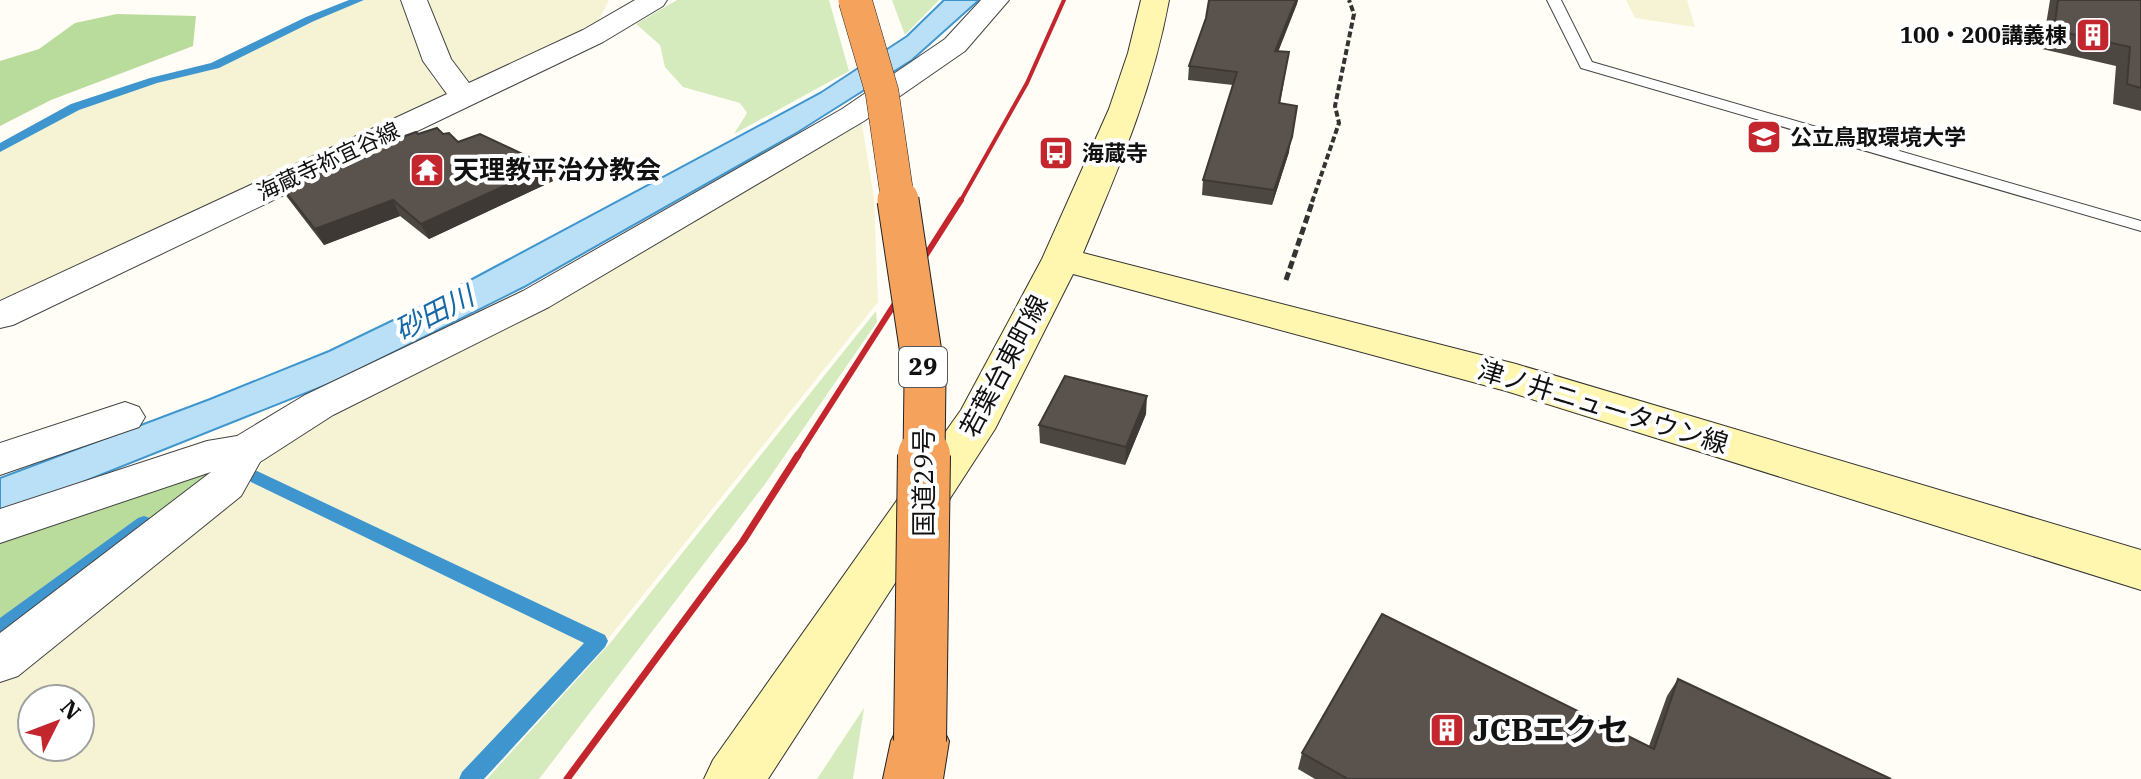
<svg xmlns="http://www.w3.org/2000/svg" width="2141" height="779" font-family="'IBM Plex Serif','Noto Sans JP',serif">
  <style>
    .farmland { fill: #f6f3d4; fill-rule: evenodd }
    .green { fill: #d5ebbd }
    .forest { fill: #b9dc9c }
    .water { fill: #b9e0f7; stroke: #3f96cf; stroke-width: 2 }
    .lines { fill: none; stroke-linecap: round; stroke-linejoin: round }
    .stream { fill: #3f96cf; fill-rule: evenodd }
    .lane-casing { stroke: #444; stroke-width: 2 }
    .street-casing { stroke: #444; stroke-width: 2 }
    .secondary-casing { stroke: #333; stroke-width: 2 }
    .highway-casing { stroke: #222; stroke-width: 2 }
    .path-far1 { stroke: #333; stroke-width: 4; stroke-dasharray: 6 3; stroke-linecap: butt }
    .path { stroke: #333; stroke-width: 5; stroke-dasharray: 8 4; stroke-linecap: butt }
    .lane { fill: #fff; fill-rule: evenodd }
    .street { fill: #fff; fill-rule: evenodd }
    .secondary { fill: #fff6b0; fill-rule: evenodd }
    .highway { fill: #f5a25d; fill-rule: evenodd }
    .rail-far2 { stroke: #c4262e; stroke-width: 4 }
    .rail-far1 { stroke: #c4262e; stroke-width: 6 }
    .rail { stroke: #c4262e; stroke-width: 7 }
    .highway-bridge-far2-casing { stroke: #222; stroke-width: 34; stroke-linecap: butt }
    .highway-bridge-far1-casing { stroke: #222; stroke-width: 43; stroke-linecap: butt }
    .highway-bridge-casing { stroke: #222; stroke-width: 54; stroke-linecap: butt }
    .highway-bridge-far2 { stroke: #f5a25d; stroke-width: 33 }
    .highway-bridge-far1 { stroke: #f5a25d; stroke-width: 41 }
    .highway-bridge { stroke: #f5a25d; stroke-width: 52 }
    .wall { fill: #4d4742 }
    .shaded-wall { fill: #3f3936 }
    .building { fill: #5a524d; stroke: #3f3936; stroke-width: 2 }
    .labels { text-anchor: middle; stroke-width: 8; stroke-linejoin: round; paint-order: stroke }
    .far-poi-label { font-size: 22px; font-weight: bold; fill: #111; stroke: #fff; text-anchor: start }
    .far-street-label { font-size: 22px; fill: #111; stroke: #fff }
    .shield { fill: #fff; stroke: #585858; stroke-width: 2 }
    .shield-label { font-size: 24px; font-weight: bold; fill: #111 }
    .poi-label { font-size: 26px; font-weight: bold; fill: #111; stroke: #fff; text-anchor: start }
    .street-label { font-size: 26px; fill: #111; stroke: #fff }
    .water-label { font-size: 28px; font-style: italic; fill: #1768a6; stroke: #fff }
    .near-poi-label { font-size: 32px; font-weight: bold; fill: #111; stroke: #fff; text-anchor: start }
  </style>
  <rect width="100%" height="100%" fill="#fffdf5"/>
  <g class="farmland">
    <path d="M365 0H402L431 76 448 94 0 307V151L76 108 153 81 207 71 309 21Z"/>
    <path d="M431 0H609L596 26 470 85 452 68 427 7Z"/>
    <path d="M1626 0H1687L1695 27 1635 18Z"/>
    <path d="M861 118 874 198 878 302 608 639 477 779H0V675L250 483 266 457 284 441ZM32 699H80V747H32Z"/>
  </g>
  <g class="green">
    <path d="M677 0H829L849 71 734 134 747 113 740 103 683 87 665 67 660 45 636 24Z"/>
    <path d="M892 0H939L905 35Z"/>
    <path d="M876 311 877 322 765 484 539 779H487L611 642Z"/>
    <path d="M864 708 853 779H817Z"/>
  </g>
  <g class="forest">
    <path d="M117 14 196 16 193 46 51 100 0 126V61L39 49 75 23Z"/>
    <path d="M227 463 0 640V540Z"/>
  </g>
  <path class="water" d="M944 0H979L912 60 798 132 524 287 336 381 0 515V478L210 399 329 351 416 309 820 93 907 36Z"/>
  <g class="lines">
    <g class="stream">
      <path d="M349 0H364L314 21 219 68 157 83 79 110 0 152V143L71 104 150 78 211 63 306 17Z"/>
      <path d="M257 471 605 635 608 641 605 647 484 779H459L462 772 584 643 251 482 248 477 251 472Z"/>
      <path d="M144 516 150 518 153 523 150 528 7 635 0 637V618L138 518Z"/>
    </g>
    <g class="lane-casing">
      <path id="lane" d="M1547 0H1561L1592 62 2141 221V231L1581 68Z"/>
    </g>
    <g class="street-casing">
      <g id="street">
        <path d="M401 0H427L451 59 469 83 583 30 635 0H667L663 6 603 42 13 325 0 328V301L447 94 423 61Z"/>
        <path d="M981 0H1009L965 51 864 121 549 307 333 415 260 462 241 496 18 676 0 682V633L211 472 0 543V509L207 441 237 436 305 395 523 291 842 109 945 39Z"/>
        <path d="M125 402 139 407 145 417 139 427 0 475V443Z"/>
      </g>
    </g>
    <g class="secondary-casing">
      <path id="secondary" d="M1141 0H1169C1152 92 1119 167 1083 253L1516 364 2141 550V590L1506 391 1073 274 995 429 768 779H704L713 760 961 410 1042 259 1109 109 1128 53Z"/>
    </g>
    <g class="highway-casing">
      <path id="highway" d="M920 715 940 723 949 741 943 779H883L891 741 900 723Z"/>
    </g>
    <path class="path-far1" d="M1312 202 1339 123 1335 106 1354 14 1349 0"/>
    <path class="path" d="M1286 280 1313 200"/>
    <use href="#lane" class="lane"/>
    <use href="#street" class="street"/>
    <use href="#secondary" class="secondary"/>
    <use href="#highway" class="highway"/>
    <path class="rail-far2" d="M960 202 1027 83 1064 0"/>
    <path class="rail-far1" d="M797 457 961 200"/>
    <path class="rail" d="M567 779 743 541 798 455"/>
    <g class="highway-bridge-far2-casing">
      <path id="highway-bridge-far2" d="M855 0 882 92 898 202"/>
    </g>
    <g class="highway-bridge-far1-casing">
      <path id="highway-bridge-far1" d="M898 200 925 380 924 457"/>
    </g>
    <g class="highway-bridge-casing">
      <path id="highway-bridge" d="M920 741 924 455"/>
    </g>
    <use href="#highway-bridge-far2" class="highway-bridge-far2"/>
    <use href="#highway-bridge-far1" class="highway-bridge-far1"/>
    <use href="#highway-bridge" class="highway-bridge"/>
  </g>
  <g class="wall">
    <path d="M1209 0H1298L1278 51 1289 52 1280 104 1289 152 1272 205 1202 195 1203 180 1233 85 1188 80 1189 66 1206 18Z"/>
    <path d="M2050 0H2141V111L2113 104 2116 66 2042 49Z"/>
    <path d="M418 134H443L458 142 553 181 429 239 400 216 324 245 287 197 278 182Z"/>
    <path d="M1146 414 1125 465 1040 443 1039 425Z"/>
    <path d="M1678 679 1891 779H1315L1298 769 1302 753 1649 746 1667 696Z"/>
  </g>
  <g class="shaded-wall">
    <path d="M1296 0H1298L1297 4 1273 65 1275 51Z"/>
    <path d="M1297 106 1289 152 1272 205 1274 190Z"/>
    <path d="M548 166 553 181 429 239 421 224Z"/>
    <path d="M393 200 400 216 324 245 315 229Z"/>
    <path d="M1147 396 1146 414 1125 465 1126 447Z"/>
  </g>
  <g class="building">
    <path d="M1209 0H1296L1275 51 1289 52 1279 103 1297 106 1292 137 1274 190 1203 180 1237 72 1189 66 1206 18Z"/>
    <path d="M2058 0H2141V88L2127 84 2130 47 2054 30Z"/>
    <path d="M437 128 443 134 449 133 458 142 480 134 548 166 421 224 393 200 315 229 278 182 416 132 418 134Z"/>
    <path d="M1065 376 1147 396 1126 447 1039 425Z"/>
    <path d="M1382 614 1654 749 1678 679 1891 779H1348L1302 753Z"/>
  </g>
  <defs>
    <g id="building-square" transform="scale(1.8)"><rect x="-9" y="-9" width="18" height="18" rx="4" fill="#c4262e" stroke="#fff"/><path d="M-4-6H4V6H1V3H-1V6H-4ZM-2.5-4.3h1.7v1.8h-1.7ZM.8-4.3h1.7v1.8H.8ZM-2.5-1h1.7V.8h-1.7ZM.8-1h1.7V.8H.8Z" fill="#fff"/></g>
    <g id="school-square" transform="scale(1.8)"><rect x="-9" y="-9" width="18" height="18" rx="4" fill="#c4262e" stroke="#fff"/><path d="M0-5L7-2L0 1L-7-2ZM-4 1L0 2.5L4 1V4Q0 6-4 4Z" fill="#fff"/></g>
    <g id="bus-square" transform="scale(1.8)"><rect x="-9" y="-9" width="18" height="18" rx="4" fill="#c4262e" stroke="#fff"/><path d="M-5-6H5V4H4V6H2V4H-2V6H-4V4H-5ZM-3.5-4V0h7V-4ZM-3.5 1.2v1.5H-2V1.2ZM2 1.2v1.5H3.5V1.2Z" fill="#fff"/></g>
    <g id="temple-square" transform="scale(1.8)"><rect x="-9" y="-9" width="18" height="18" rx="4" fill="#c4262e" stroke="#fff"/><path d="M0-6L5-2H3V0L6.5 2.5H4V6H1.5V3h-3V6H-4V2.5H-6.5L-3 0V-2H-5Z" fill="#fff"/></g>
  </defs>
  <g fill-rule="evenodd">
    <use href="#building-square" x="2093" y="35"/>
    <use href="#school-square" x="1764" y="137"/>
    <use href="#bus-square" x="1056" y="153"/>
    <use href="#temple-square" x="427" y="170"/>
    <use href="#building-square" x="1447" y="730"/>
  </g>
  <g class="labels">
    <g class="far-poi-label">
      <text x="2067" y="43" text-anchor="end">100・200講義棟</text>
      <text x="1790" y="145">公立鳥取環境大学</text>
      <text x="1082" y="161">海蔵寺</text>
    </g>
    <g class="far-street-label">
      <text transform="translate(328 161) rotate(-25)" y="8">海蔵寺祢宜谷線</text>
    </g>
    <rect class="shield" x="899" y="347" width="48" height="40" rx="6"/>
    <g class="shield-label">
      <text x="923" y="375">29</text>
    </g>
    <g class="poi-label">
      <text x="453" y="179">天理教平治分教会</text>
    </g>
    <g class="street-label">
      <text transform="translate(1004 366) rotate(-62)" y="9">若葉台東町線</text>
      <text transform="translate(1603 407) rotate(17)" y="9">津ノ井ニュータウン線</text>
      <text transform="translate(924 482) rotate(-90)" y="9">国道29号</text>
    </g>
    <g class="water-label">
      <text transform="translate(434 313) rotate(-27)" y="10">砂田川</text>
    </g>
    <g class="near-poi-label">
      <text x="1473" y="741">JCBエクセ</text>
    </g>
  </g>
  <g transform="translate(56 723) rotate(48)"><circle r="38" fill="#ffffff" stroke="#a0a0a0" stroke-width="2"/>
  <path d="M0-6L14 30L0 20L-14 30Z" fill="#c4262e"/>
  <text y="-12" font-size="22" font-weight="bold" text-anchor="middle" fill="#111111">N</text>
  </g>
</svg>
